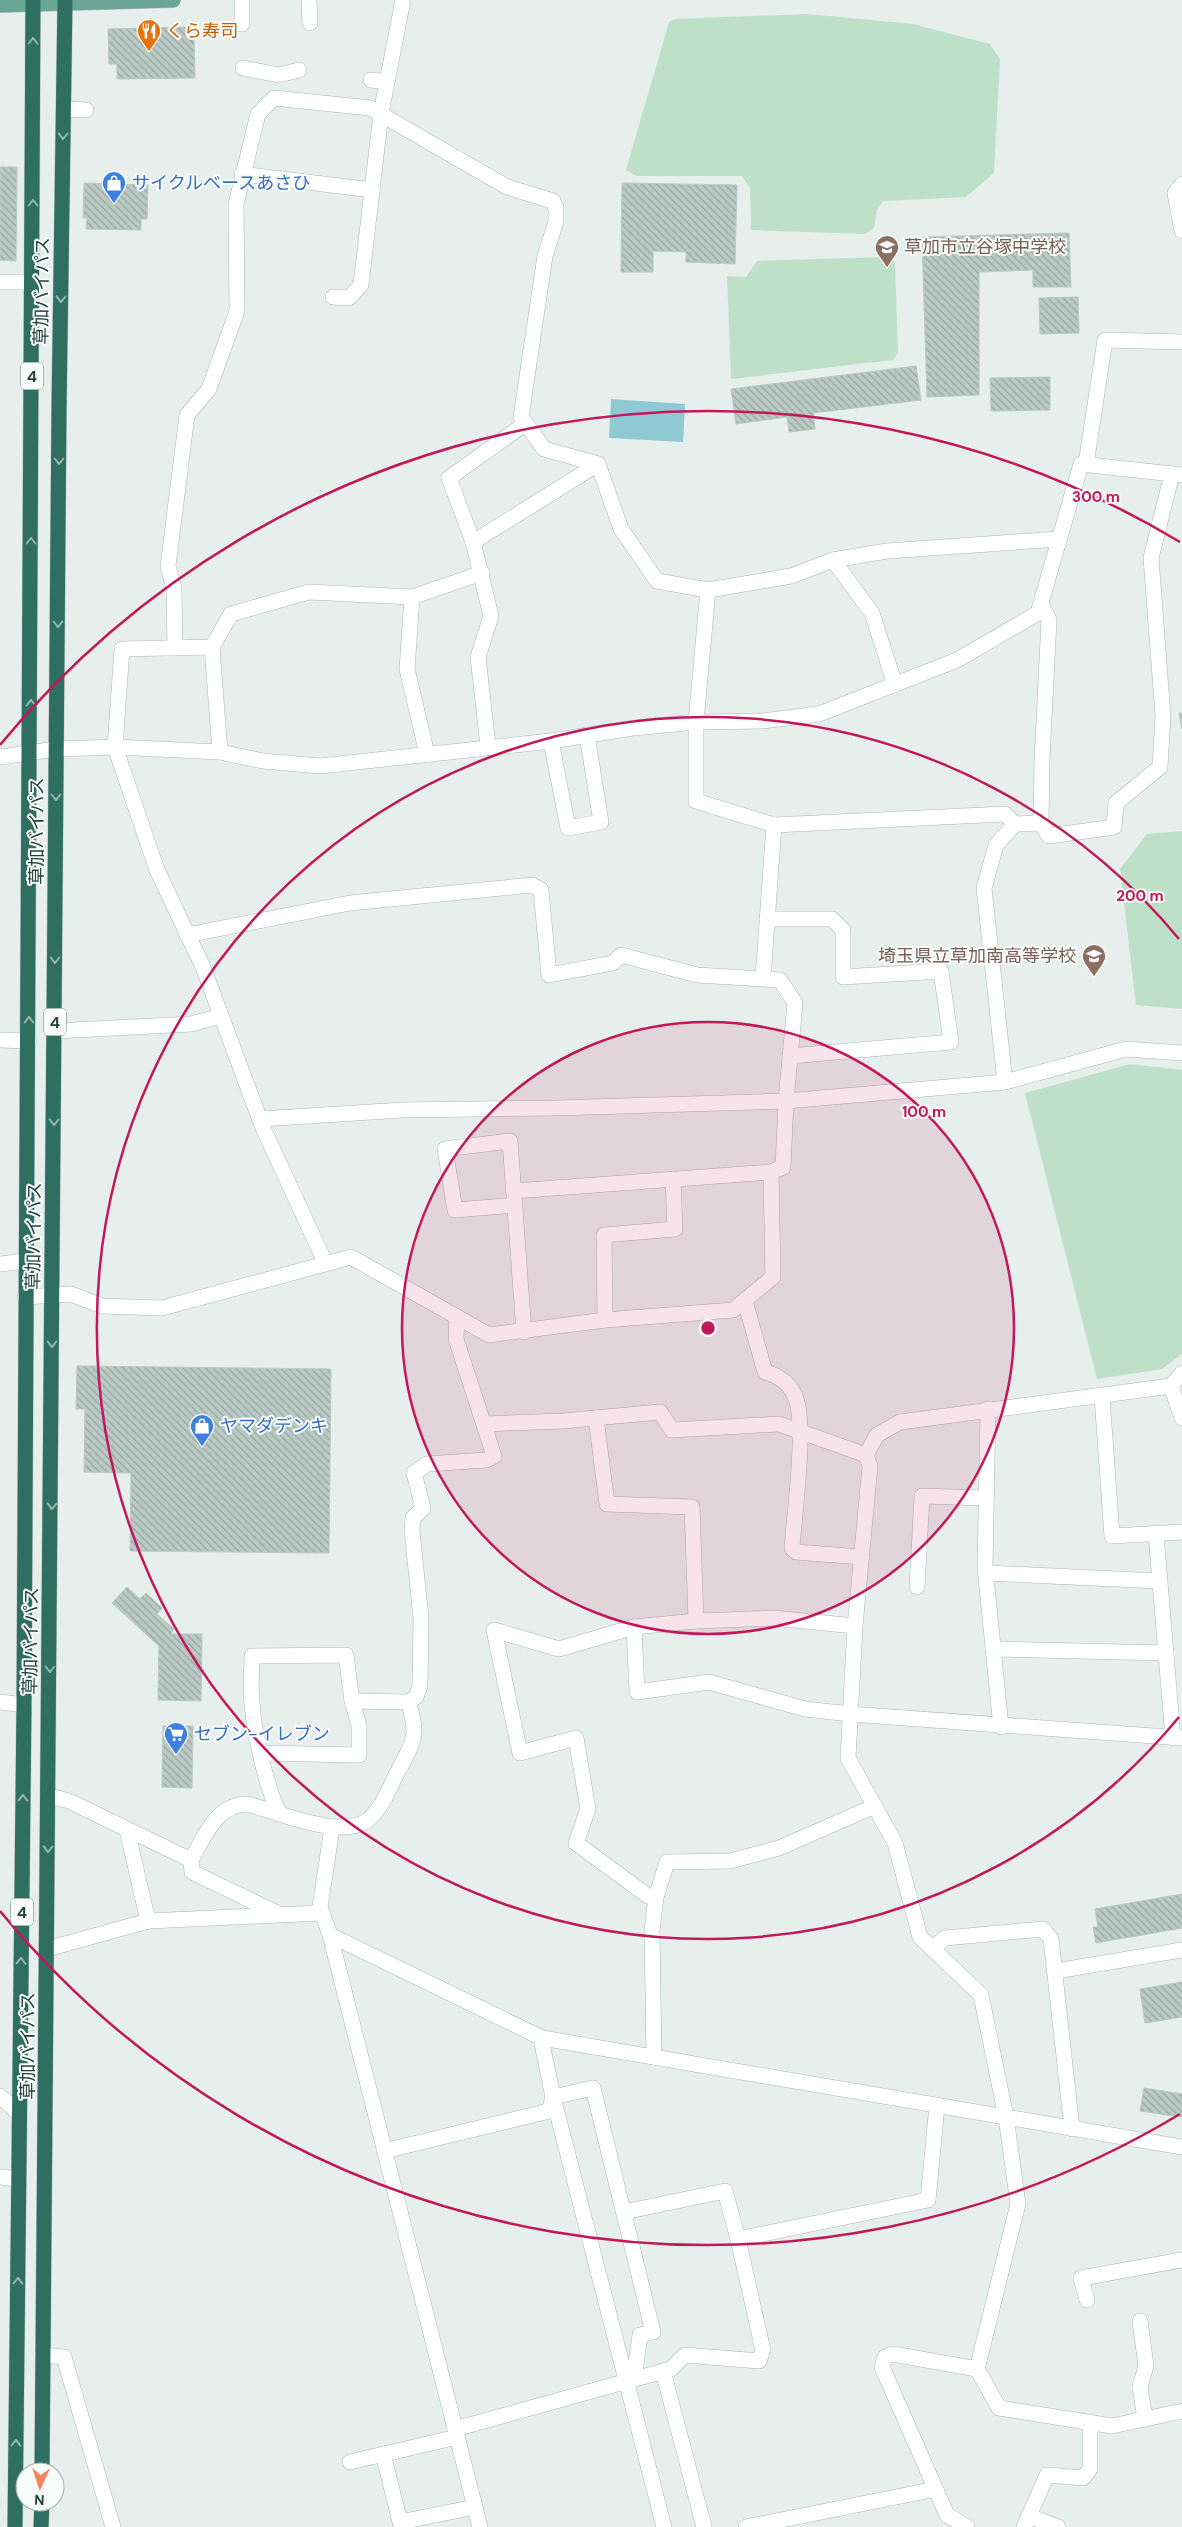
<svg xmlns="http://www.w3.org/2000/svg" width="1182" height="2527" font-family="'DM Sans','Noto Sans JP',sans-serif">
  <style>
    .garden { fill: #bfe0c8 }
    .water { fill: #8ec9d4 }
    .building { fill: url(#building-back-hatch); stroke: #b8c9c2 }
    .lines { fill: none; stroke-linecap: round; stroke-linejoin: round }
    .minor-casing { stroke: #a8b8b2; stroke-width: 16 }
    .major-casing { stroke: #c2cac8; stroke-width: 16 }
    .highway-casing { stroke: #c2cac8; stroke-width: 16 }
    .minor { stroke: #fff; stroke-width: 15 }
    .major { stroke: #6aa596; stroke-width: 15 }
    .highway { stroke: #2f6f62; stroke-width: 15 }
    .oneway { stroke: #93b5ae }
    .ring { fill: none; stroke: #c2185b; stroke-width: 2.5 }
    .labels { text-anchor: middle; stroke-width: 4; stroke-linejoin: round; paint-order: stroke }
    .shield { fill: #f7fbf9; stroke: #637a73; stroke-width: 1 }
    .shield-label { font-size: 16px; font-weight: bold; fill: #24423a }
    .food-label { font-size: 18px; fill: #c56008; stroke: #f7fbf9; text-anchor: start }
    .shop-label { font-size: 18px; fill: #366cbe; stroke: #f7fbf9; text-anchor: start }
    .education-label { font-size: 18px; fill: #785e54; stroke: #f7fbf9; text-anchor: start }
    .street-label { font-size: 18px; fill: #24423a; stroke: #f7fbf9 }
    .centre { fill: #c2185b; stroke: #f7fbf9; stroke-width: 2.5 }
    .ring-label { font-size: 15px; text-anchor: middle; font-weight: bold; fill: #c2185b; stroke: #f7fbf9; stroke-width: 4; stroke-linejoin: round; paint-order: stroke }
  </style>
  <defs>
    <pattern id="building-back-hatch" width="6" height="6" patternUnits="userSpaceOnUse" patternTransform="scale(1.25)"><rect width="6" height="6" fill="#bbcac4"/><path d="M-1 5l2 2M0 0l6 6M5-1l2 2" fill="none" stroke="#98a6a0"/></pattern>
  </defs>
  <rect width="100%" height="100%" fill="#e6efeb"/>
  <g class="garden">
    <path d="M807 14 913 24 990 44 1000 59 994 173 966 197 883 201 877 210 874 228 865 234 751 230 750 188 742 176H637L626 170 669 22 674 19Z"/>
    <path d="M885 257 895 263 898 353 893 360 731 379 727 276 746 277 757 261Z"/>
    <path d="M1182 831V1009L1136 1005 1120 869 1147 834Z"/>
    <path d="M1130 1064 1182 1070V1354L1162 1369 1097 1379 1025 1093Z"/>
  </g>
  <path class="water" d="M611 399 685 404 683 442 609 438Z"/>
  <g class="building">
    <path d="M185 27 186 38H194L195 78 117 79V64H109L108 29Z"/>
    <path d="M0 167H17L16 261 0 260Z"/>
    <path d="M84 183 148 185 147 219H141V230L86 229 87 218H83Z"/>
    <path d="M622 183 737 185 735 264 686 262V252L653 251V272H621Z"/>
    <path d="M1069 233 1071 287H1033V270L979 272V395L927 397 922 237Z"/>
    <path d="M1078 297 1079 333 1040 334 1039 298Z"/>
    <path d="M916 366 921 400 813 413 815 429 789 432 787 417 736 424 731 389Z"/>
    <path d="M1050 377V410L991 411 990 378Z"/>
    <path d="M1179 713H1182V729Z"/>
    <path d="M77 1366 331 1369 329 1553 130 1551 131 1473 84 1472 85 1409H76Z"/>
    <path d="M127 1587 140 1599 146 1593 162 1608 157 1614 174 1629 171 1634H202L201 1701 158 1700 159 1646 112 1603Z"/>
    <path d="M163 1726H193L192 1788 162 1787Z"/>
    <path d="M1182 1894V1928L1096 1943 1093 1927H1098L1095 1909Z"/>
    <path d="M1182 1982V2017L1145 2023 1140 1989Z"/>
    <path d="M1144 2088 1182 2094V2117L1140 2111Z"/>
  </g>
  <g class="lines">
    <g class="minor-casing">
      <g id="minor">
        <path d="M242 0V24"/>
        <path d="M309 0 310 23"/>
        <path d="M243 68 279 75 299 70"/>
        <path d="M371 80 387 82"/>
        <path d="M64 109 86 110"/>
        <path d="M242 174 372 190"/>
        <path d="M1182 184 1175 193 1182 231"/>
        <path d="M0 282H32"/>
        <path d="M333 297 349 298 361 285 381 113 403 0"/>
        <path d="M1086 464 1105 340 1182 342"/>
        <path d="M473 542 598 464"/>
        <path d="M833 560 872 613 895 685"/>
        <path d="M708 590 696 722V801L774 825 1005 814 1015 824 1041 823"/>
        <path d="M412 597 407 669 427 754"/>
        <path d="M1041 603 1049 620 1042 760 1041 823 1049 836 1114 827 1116 803 1160 767 1163 716 1151 558 1172 474"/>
        <path d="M212 647 122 649 115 747 157 870 203 967 263 1128 325 1262"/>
        <path d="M175 648 174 589 168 566 187 415 209 389 237 311 236 204 258 114 274 98 370 108 507 187 553 201 556 208V222L545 256 521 417 544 449 598 464 621 529 657 581 708 590 791 576 833 560 887 551 1059 539"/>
        <path d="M551 741 568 828 601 822 587 735"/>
        <path d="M488 746 478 657 491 616 473 542 449 478 526 423"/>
        <path d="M220 752 212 647 231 614 309 592 412 597 482 573"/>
        <path d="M0 757 56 749 115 747 220 752 263 761 320 766 551 741 633 728 696 722 762 721 819 714 957 660 1038 613 1081 464 1182 475"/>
        <path d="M767 919H832L843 930V977L941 971 951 1042 790 1056"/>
        <path d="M187 935 350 903 532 885 541 890 549 975 613 963 621 955 697 975 780 980 795 1003 786 1101 783 1167 771 1172 514 1191"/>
        <path d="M763 978 774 825"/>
        <path d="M55 1031 191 1024 221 1016"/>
        <path d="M0 1040 29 1041"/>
        <path d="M1005 1082 984 888 996 845 1015 824"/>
        <path d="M260 1119 403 1110 555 1108 786 1101 1005 1082 1126 1049 1182 1053"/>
        <path d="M515 1205 455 1210 445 1149 510 1141 524 1332"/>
        <path d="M0 1264 25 1261"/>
        <path d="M25 1297 71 1294 102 1306 162 1308 351 1257 489 1335 605 1320 733 1310 773 1277 771 1172"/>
        <path d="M745 1301 765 1372C777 1375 788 1382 794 1394 808 1419 794 1515 792 1548L796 1552 862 1557"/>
        <path d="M605 1320 604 1235 675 1229 673 1179"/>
        <path d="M1171 1386 1182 1418"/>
        <path d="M1102 1397 1112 1536 1182 1532"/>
        <path d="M988 1409 985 1567 1001 1727"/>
        <path d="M596 1418 607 1504 692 1507 696 1621"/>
        <path d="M484 1424 563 1421 660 1412 672 1430 779 1424 866 1455 870 1466 855 1626 848 1758 895 1843 920 1937 981 1995 1006 2117 1018 2204 977 2369"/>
        <path d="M866 1455 877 1435 900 1422 1171 1386 1182 1373"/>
        <path d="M1156 1534 1173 1738"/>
        <path d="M986 1573 1160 1581"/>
        <path d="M917 1587 922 1496 985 1498"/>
        <path d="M634 1627 637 1692 709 1682 805 1709 850 1714 1182 1738"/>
        <path d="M993 1649 1166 1653"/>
        <path d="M352 1701 408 1702 416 1697 420 1686 421 1618 412 1531 413 1518 423 1508 414 1473 427 1464 486 1460 494 1456 456 1339 457 1318"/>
        <path d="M0 1702 24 1705"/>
        <path d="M261 1753 359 1755V1726L352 1701 346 1655 252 1656C252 1672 250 1688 252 1703 254 1734 266 1785 279 1813"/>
        <path d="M49 1796 69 1801 191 1860C205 1836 216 1804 248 1804 277 1812 344 1841 369 1819 383 1806 389 1789 397 1773 413 1743 420 1736 408 1702"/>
        <path d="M332 1828 320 1907 330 1935 480 2527"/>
        <path d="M127 1830 148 1921"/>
        <path d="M191 1860 192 1872 277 1913"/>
        <path d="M656 1897 648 1896 576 1843 588 1809 576 1738 520 1753 494 1630 559 1649 634 1627 696 1621 774 1618 855 1626"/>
        <path d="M330 1935 542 2038 1182 2147"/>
        <path d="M47 1949 148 1921 322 1913"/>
        <path d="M932 1949 945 1938 1043 1929 1051 1939 1072 2129"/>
        <path d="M1056 1971 1182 1950"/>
        <path d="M542 2038V2044L553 2097 664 2527"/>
        <path d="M654 2057 652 1931 656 1897 667 1862 730 1861 779 1848 875 1806"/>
        <path d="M0 2096 19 2114"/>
        <path d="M384 2151 549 2111 553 2097 593 2088 653 2332 640 2335 634 2379"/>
        <path d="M0 2177 19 2179"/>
        <path d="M624 2212 725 2191 738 2239 928 2200 937 2105"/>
        <path d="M1087 2300 1081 2278 1182 2260"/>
        <path d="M1140 2321 1146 2366 1140 2387 1145 2419"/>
        <path d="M43 2355 64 2357 113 2527"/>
        <path d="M663 2371 704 2527"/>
        <path d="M455 2429 671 2369 685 2355 759 2361 763 2350 738 2239"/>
        <path d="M383 2454 400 2522 475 2507"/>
        <path d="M350 2462 457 2437"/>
        <path d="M1029 2516 1058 2527"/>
        <path d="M746 2527 936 2489"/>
        <path d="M967 2527 947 2515 882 2367 885 2357 893 2354 977 2369 999 2408 1112 2426 1182 2411"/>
        <path d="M1024 2527 1047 2475 1083 2478 1090 2469V2422"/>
      </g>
    </g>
    <g class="major-casing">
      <path id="major" d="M0 5 173 0"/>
    </g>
    <g class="highway-casing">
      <g id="highway">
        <path d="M42 2472 59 409 65 0"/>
        <path d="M15 2527 24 1705 33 0"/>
        <path d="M41 2527 42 2502"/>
      </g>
    </g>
    <use href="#minor" class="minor"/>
    <use href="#major" class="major"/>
    <use href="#highway" class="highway"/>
  </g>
  <defs><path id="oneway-chevron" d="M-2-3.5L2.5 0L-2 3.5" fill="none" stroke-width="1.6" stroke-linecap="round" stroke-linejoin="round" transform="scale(1.25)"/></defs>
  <g class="oneway">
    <use href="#oneway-chevron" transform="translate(33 41) rotate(-90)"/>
    <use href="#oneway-chevron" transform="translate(63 136) rotate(91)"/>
    <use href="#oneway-chevron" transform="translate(33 203) rotate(-90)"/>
    <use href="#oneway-chevron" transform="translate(61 299) rotate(91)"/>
    <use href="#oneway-chevron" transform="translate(59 461) rotate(90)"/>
    <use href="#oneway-chevron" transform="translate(31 541) rotate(-90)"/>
    <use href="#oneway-chevron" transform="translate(58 624) rotate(90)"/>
    <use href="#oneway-chevron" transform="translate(31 703) rotate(-90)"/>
    <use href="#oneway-chevron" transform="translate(56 797) rotate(90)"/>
    <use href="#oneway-chevron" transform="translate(55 960) rotate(90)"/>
    <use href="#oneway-chevron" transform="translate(29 1020) rotate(-90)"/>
    <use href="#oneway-chevron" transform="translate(54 1122) rotate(91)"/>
    <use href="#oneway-chevron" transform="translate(52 1344) rotate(90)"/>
    <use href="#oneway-chevron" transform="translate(52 1506) rotate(91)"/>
    <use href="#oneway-chevron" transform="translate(50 1669) rotate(90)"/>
    <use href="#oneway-chevron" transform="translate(23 1798) rotate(-89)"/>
    <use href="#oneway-chevron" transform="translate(48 1849) rotate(91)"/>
    <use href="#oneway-chevron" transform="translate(21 1961) rotate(-89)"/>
    <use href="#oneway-chevron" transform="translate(18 2281) rotate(-89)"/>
    <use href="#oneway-chevron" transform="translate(16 2443) rotate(-89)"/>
  </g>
  <circle cx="708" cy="1328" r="306" fill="#c2185b" fill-opacity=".12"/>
  <g class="ring">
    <circle cx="708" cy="1328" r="306"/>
    <path d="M1179 1717A611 611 0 1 1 1179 939"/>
    <path d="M1180 2114A917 917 0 0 1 0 1911M0 745A917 917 0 0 1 1180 542"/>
  </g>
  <defs>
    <g id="restaurant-pin" transform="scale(1.25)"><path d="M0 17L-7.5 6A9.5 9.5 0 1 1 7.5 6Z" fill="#e8710a" stroke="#f7fbf9"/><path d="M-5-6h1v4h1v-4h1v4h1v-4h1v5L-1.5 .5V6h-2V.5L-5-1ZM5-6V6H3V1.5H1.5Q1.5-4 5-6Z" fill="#fff"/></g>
    <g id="shop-pin" transform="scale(1.25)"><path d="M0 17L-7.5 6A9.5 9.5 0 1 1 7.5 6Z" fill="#3f7fe0" stroke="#f7fbf9"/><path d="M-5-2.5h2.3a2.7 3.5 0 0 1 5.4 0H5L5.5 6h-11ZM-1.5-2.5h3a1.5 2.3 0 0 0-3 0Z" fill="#fff"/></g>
    <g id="school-pin" transform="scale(1.25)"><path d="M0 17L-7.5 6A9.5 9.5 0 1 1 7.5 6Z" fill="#8d6e63" stroke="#f7fbf9"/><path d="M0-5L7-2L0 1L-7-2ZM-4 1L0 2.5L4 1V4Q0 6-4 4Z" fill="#fff"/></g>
    <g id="supermarket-pin" transform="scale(1.25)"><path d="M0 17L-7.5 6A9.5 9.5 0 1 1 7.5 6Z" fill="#3f7fe0" stroke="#f7fbf9"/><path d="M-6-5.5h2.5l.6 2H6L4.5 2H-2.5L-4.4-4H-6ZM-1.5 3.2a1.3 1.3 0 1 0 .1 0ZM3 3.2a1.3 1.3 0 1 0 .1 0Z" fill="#fff"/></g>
  </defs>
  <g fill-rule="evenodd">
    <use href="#restaurant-pin" x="149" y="31"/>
    <use href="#shop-pin" x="114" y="183"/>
    <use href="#school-pin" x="887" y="247"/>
    <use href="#school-pin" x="1094" y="956"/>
    <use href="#shop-pin" x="202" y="1426"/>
    <use href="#supermarket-pin" x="176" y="1734"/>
  </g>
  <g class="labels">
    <g class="shield">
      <rect x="21" y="362.5" width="22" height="27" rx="4"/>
      <rect x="44" y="1008.5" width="22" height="27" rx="4"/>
      <rect x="11" y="1898.5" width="22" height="27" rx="4"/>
    </g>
    <g class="shield-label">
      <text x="32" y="382">4</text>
      <text x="55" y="1028">4</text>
      <text x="22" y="1918">4</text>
    </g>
    <g class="food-label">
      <text x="166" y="37">くら寿司</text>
    </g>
    <g class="shop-label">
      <text x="132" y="189">サイクルベースあさひ</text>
      <text x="220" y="1432">ヤマダデンキ</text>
      <text x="194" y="1740">セブン-イレブン</text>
    </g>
    <g class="education-label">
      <text x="904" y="253">草加市立谷塚中学校</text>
      <text x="1076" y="962" text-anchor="end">埼玉県立草加南高等学校</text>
    </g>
    <g class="street-label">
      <text transform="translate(42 291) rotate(-89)" y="6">草加バイパス</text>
      <text transform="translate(37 831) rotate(-90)" y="6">草加バイパス</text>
      <text transform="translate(34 1236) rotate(-89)" y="6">草加バイパス</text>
      <text transform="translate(31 1641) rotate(-89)" y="6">草加バイパス</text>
      <text transform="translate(28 2046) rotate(-90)" y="6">草加バイパス</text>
    </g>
  </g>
  <circle cx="708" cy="1328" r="8" class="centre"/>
  <g class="ring-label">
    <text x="1096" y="502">300 m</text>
    <text x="1140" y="901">200 m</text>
    <text x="924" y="1117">100 m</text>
  </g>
  <g transform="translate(40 2487) rotate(183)"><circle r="24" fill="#f7fbf9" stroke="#a3b1ad"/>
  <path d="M0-4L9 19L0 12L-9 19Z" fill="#f4845f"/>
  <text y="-8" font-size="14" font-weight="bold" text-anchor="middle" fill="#24423a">N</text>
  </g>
</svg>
